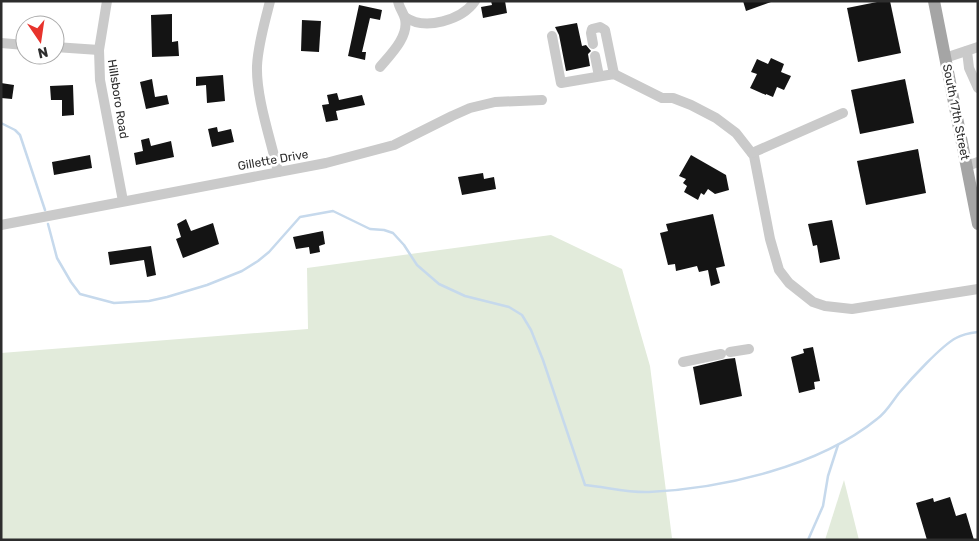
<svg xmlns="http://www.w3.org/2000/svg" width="979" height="541" font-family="Rubik,sans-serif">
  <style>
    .green { fill: #e2ebdb }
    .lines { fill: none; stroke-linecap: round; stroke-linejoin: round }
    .stream { stroke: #c6d9ec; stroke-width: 2.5 }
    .building { fill: #141414 }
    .minor { stroke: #cacaca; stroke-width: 10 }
    .major { stroke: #a5a5a5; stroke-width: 12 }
    .labels { text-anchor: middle; stroke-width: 5; stroke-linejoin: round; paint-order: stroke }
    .street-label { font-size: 12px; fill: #2d2d2d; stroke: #fff }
  </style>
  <rect width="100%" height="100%" fill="#fff"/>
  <g class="green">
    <path d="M551 235 622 269 650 366 672 538 690 540H1V353L308 329 307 268Z"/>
    <path d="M844 480 859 540H825Z"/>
  </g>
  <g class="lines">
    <g class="stream">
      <path d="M1 123 15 130 20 135 45 210"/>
      <path d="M48 224 57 258 71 282 80 294 114 303 149 301 167 297 207 285 242 271 258 261 269 252 300 217 333 211 370 229 384 230 393 233 404 245 417 265 439 284 465 296 509 307 522 315 531 330 543 360 585 485C606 487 629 493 649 492 724 488 818 467 877 419 886 413 892 402 899 393 911 379 941 346 956 338 963 334 970 333 978 332"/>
      <path d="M808 540 823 506 828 476 838 445"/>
    </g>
  </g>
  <g class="building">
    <path d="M491 1H505L507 13 483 18 481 7 492 5Z"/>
    <path d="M743 1H771V2L746 11Z"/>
    <path d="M882 1H890L901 53 858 62 847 8Z"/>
    <path d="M359 5 382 10 380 20 370 18 362 52H366L365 60 348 56Z"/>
    <path d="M172 14V42L178 41 179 56 152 57 151 15Z"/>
    <path d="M302 20 321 21 319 52 301 51Z"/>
    <path d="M577 23 582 46 586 45 591 51 588 54 590 66 566 71 559 35 555 27Z"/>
    <path d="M771 58 784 64 781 72 791 76 784 90 777 87 773 97 766 94V95L750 88 757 74 751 72 757 59 768 64Z"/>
    <path d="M223 75 225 101 207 103 206 85 196 86V77Z"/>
    <path d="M152 79 155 97 167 95 169 104 146 109 140 82Z"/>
    <path d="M905 79 914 123 860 134 851 90Z"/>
    <path d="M1 83 14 85 12 99 1 98Z"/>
    <path d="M73 85 74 115 62 116V100H51L50 86Z"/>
    <path d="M337 93 339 100 362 95 365 105 336 111 338 120 326 122 322 105 329 104 327 95Z"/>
    <path d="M217 127 218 132 231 129 234 142 212 147 208 129Z"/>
    <path d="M149 138 151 146 171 141 174 157 136 165 134 153 143 151 141 140Z"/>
    <path d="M918 149 926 193 866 205 857 161Z"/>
    <path d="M90 155 92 168 54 175 52 162Z"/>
    <path d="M691 155 726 175 729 190 715 194 708 189 704 195 701 193 698 200 684 192 687 186 683 183 686 179 679 176Z"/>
    <path d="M483 173 484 179 494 177 496 189 462 195 458 177Z"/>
    <path d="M713 214 725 266 716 268 720 283 711 286 708 270 699 272 697 266 676 271 675 264 668 265 660 233 668 231 666 224Z"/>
    <path d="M186 219 191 231 213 223 219 244 183 258 176 239 181 237 177 224Z"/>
    <path d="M832 220 840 259 820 263 817 245 813 246 808 224Z"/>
    <path d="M323 231 325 244 319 246 320 252 310 254 309 247 296 249 293 237Z"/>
    <path d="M151 246 156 275 147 277 144 260 110 265 108 252Z"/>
    <path d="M813 347 820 381 814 382 815 389 799 393 791 357 804 353 803 349Z"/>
    <path d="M735 358 742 396 700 405 693 367 726 359Z"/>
    <path d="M950 497 956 516 966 513 974 540H927L916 503 933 498 934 502Z"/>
  </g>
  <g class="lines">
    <g class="minor">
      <path d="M107 1 99 50 100 80 123 201"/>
      <path d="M270 1C265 22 258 44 257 66 256 98 271 140 278 172"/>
      <path d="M405 17C425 31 462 20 475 1"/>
      <path d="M552 36 561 83 614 74 662 98H673L691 105 716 118 736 133 754 156 770 239 779 270 789 283 813 302 825 306 852 309 978 289"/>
      <path d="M1 43 25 45"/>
      <path d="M593 44 591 33 592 29 600 27 605 30 614 74"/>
      <path d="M55 47 99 50"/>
      <path d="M967 51 969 68 978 88"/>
      <path d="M595 56 599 76"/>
      <path d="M945 58 978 47"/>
      <path d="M380 67C390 55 409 37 405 19 404 13 399 8 398 1"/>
      <path d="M752 153 843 113"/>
      <path d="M967 166 978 162"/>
      <path d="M1 225 326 163 394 145 452 116 470 108 495 102 542 100"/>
      <path d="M730 352 749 349"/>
      <path d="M683 362 721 354"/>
    </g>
    <path class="major" d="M934 1 978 224"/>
  </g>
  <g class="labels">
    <g class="street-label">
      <text transform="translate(118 99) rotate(81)" y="4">Hillsboro Road</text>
      <text transform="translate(956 112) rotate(79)" y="4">South 17th Street</text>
      <text transform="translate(273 160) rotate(-10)" y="4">Gillette Drive</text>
    </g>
  </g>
  <rect width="979" height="541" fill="none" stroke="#2d2d2d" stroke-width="5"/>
  <g transform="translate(40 40) rotate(167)"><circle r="24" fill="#ffffff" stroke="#ababab"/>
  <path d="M0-4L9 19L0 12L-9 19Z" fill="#e7332c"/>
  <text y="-8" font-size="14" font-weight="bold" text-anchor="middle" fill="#2d2d2d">N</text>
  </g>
</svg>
